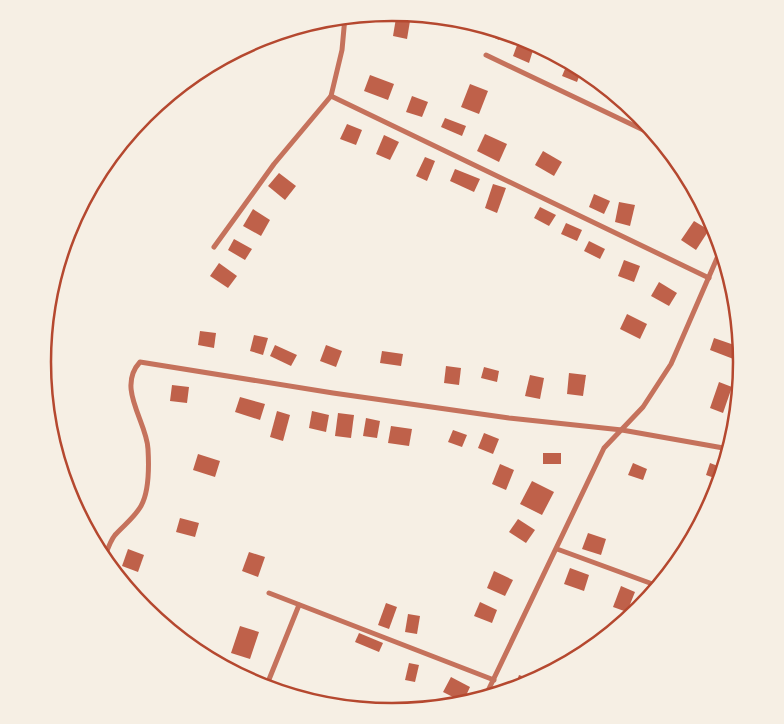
<svg xmlns="http://www.w3.org/2000/svg" width="784" height="724" font-family="'DM Sans',sans-serif">
  <style>
    .building { fill: #bf614a }
    .lines { fill: none; stroke-linecap: round; stroke-linejoin: round }
    .minor { stroke: #c5725c; stroke-width: 5 }
    .rim { fill: none; stroke: #b5482f; stroke-width: 2.5 }
  </style>
  <rect width="100%" height="100%" fill="#f6efe4"/>
  <g class="building">
    <path d="M396 18 410 21 407 39 393 36Z"/>
    <path d="M488 28 503 32 499 40 486 34Z"/>
    <path d="M520 37 535 44 529 63 513 56Z"/>
    <path d="M568 62 582 69 577 82 562 76Z"/>
    <path d="M370 75 394 84 388 100 364 91Z"/>
    <path d="M470 84 488 91 479 114 461 107Z"/>
    <path d="M412 96 428 102 422 117 406 112Z"/>
    <path d="M445 118 466 126 462 136 441 127Z"/>
    <path d="M347 124 362 130 356 145 340 139Z"/>
    <path d="M485 134 507 144 499 162 477 151Z"/>
    <path d="M384 135 399 142 390 160 376 154Z"/>
    <path d="M543 151 562 162 554 176 535 165Z"/>
    <path d="M425 157 435 161 427 181 416 176Z"/>
    <path d="M455 169 480 179 474 192 450 181Z"/>
    <path d="M279 173 296 186 285 200 268 186Z"/>
    <path d="M493 184 506 188 497 213 485 208Z"/>
    <path d="M594 194 610 201 604 214 589 207Z"/>
    <path d="M619 202 635 205 630 226 615 222Z"/>
    <path d="M540 207 556 215 549 226 534 218Z"/>
    <path d="M253 209 270 220 261 236 243 226Z"/>
    <path d="M694 221 709 230 696 250 681 240Z"/>
    <path d="M566 223 582 230 577 241 561 234Z"/>
    <path d="M234 239 252 249 245 260 228 250Z"/>
    <path d="M589 241 605 249 600 259 584 251Z"/>
    <path d="M624 260 640 266 634 282 618 276Z"/>
    <path d="M219 263 237 276 228 288 210 276Z"/>
    <path d="M659 282 677 293 669 306 651 296Z"/>
    <path d="M627 314 647 324 640 339 620 329Z"/>
    <path d="M200 331 216 333 214 348 198 345Z"/>
    <path d="M254 335 268 338 263 355 250 351Z"/>
    <path d="M714 338 740 347 736 360 710 350Z"/>
    <path d="M275 345 297 355 291 366 270 356Z"/>
    <path d="M326 345 342 351 336 367 320 361Z"/>
    <path d="M382 351 403 354 401 366 380 363Z"/>
    <path d="M446 366 461 368 459 385 444 383Z"/>
    <path d="M484 367 499 371 497 382 481 378Z"/>
    <path d="M569 373 586 375 583 396 567 394Z"/>
    <path d="M530 375 544 378 540 399 525 396Z"/>
    <path d="M719 382 732 387 723 413 710 408Z"/>
    <path d="M172 385 189 387 187 403 170 401Z"/>
    <path d="M240 397 265 404 260 420 235 412Z"/>
    <path d="M277 411 290 415 283 441 270 437Z"/>
    <path d="M312 411 329 415 326 432 309 428Z"/>
    <path d="M338 413 354 415 351 438 335 436Z"/>
    <path d="M366 418 380 421 377 438 363 436Z"/>
    <path d="M391 426 412 429 409 446 388 443Z"/>
    <path d="M453 430 467 435 462 447 448 442Z"/>
    <path d="M484 433 499 439 493 454 478 448Z"/>
    <rect x="543" y="453" width="18" height="11"/>
    <path d="M198 454 220 461 215 477 193 470Z"/>
    <path d="M633 463 647 469 643 480 628 475Z"/>
    <path d="M710 463 723 468 720 480 706 475Z"/>
    <path d="M500 464 514 470 506 490 492 484Z"/>
    <path d="M532 481 554 492 542 515 520 504Z"/>
    <path d="M180 518 199 523 195 537 176 532Z"/>
    <path d="M518 519 535 530 526 543 509 532Z"/>
    <path d="M588 533 606 539 601 555 582 549Z"/>
    <path d="M128 549 144 555 138 572 122 566Z"/>
    <path d="M249 552 265 557 258 577 242 571Z"/>
    <path d="M570 568 589 575 584 591 564 584Z"/>
    <path d="M494 571 513 580 505 596 487 588Z"/>
    <path d="M621 586 635 592 627 612 613 607Z"/>
    <path d="M480 602 497 610 492 623 474 616Z"/>
    <path d="M386 603 397 607 389 629 378 625Z"/>
    <path d="M408 614 420 616 417 634 405 632Z"/>
    <path d="M240 626 259 632 250 659 231 653Z"/>
    <path d="M359 633 383 643 379 652 355 642Z"/>
    <path d="M409 663 419 665 415 682 405 680Z"/>
    <path d="M519 675 534 680 514 689Z"/>
    <path d="M451 677 470 687 463 702 443 692Z"/>
    <path d="M276 683 296 689 294 696 274 690Z"/>
  </g>
  <g class="lines">
    <g class="minor">
      <path d="M486 55 656 136"/>
      <path d="M331 96 709 278"/>
      <path d="M214 247 274 164 331 96 342 50 345 17"/>
      <path d="M557 549 658 586"/>
      <path d="M104 559C107 551 110 541 115 535 124 525 134 518 141 506 149 492 149 466 148 449 147 422 116 388 140 362L333 393 509 418 622 430 729 449"/>
      <path d="M269 593 494 680"/>
      <path d="M266 687 299 605"/>
      <path d="M485 697 604 448 643 407 671 364 721 249"/>
    </g>
  </g>
  <path d="M0 0H784V724H0ZM51 362a341 341 0 1 1 682 0a341 341 0 1 1-682 0Z" fill="#f6efe4" fill-rule="evenodd"/>
  <path class="rim" d="M51 362a341 341 0 1 1 682 0a341 341 0 1 1-682 0Z"/>
</svg>
